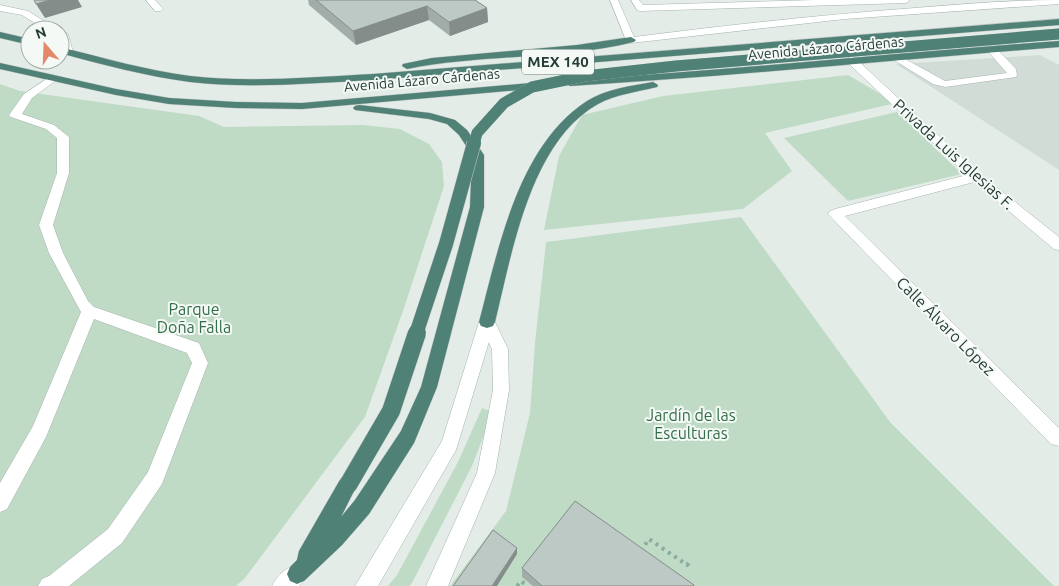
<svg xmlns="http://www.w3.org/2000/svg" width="1059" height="586" font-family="Ubuntu,sans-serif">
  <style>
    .built { fill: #d2dcd7 }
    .green { fill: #bfdbc6 }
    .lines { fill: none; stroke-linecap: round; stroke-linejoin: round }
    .service-casing { stroke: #a7b4af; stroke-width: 1 }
    .minor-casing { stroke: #a7b4af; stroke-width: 1 }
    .secondary-casing { stroke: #a3b6b0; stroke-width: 1 }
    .trunk-casing { stroke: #c2c8c6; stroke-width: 1 }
    .path { stroke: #87aca1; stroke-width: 4; stroke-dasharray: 3 4.5; stroke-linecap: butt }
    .service { fill: #fff; fill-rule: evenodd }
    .minor { fill: #fff; fill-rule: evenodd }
    .secondary { fill: #fff; fill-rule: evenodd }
    .trunk { fill: #508176; fill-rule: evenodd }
    .trunk-bridge-far2-casing { stroke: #c2c8c6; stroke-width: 11; stroke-linecap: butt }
    .trunk-bridge-far1-casing { stroke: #c2c8c6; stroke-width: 15; stroke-linecap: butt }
    .trunk-bridge-casing { stroke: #c2c8c6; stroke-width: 19; stroke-linecap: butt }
    .trunk-bridge-far2 { stroke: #508176; stroke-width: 11 }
    .trunk-bridge-far1 { stroke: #508176; stroke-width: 14 }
    .trunk-bridge { stroke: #508176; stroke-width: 18 }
    .wall { fill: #a2ada9 }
    .shaded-wall { fill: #848d89 }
    .building { fill: #bcc9c4; stroke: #848d89 }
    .labels { text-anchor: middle; stroke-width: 4; stroke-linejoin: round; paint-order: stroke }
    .far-street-label { font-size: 14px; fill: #253c35; stroke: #f4f9f6 }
    .shield { fill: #f4f9f6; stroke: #63756f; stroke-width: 1 }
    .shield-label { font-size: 15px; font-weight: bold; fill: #253c35 }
    .street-label { font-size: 16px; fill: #253c35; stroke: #f4f9f6 }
    .park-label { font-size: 16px; fill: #336e4a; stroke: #f4f9f6 }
  </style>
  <rect width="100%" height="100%" fill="#e4ece8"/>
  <path class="built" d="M1040 55 1059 65V170L896 64Z"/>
  <g class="green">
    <path d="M848 75 896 103 765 133 792 171 743 209 544 230 559 156 582 115 663 96Z"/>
    <path d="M0 84 20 91 199 116 224 127 363 125 400 129 429 144 442 162 444 186 403 311 365 417 245 578 236 586H0Z"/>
    <path d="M897 112 962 174 848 201 784 138Z"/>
    <path d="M741 217 890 422 1054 586H450L506 511 530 413 535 343 546 242Z"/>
    <path d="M482 408 493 412 472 466 412 583 409 586H388L397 575 458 462Z"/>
  </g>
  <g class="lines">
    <g class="service-casing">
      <g id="service">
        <path d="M146 0H155L163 9 161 11H155Z"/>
        <path d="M610 0H618L634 37C728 25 821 15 915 8 963 4 1011 0 1059 0V4L845 19 631 43 626 40Z"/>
        <path d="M631 0H639L643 5 816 0H910L906 3 640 11 637 10Z"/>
        <path d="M0 5 28 11 58 30H46L22 15 0 11Z"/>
        <path d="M60 30 68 34 73 52 72 54 68 55 63 52Z"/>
        <path d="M991 46 995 47 1016 69 1017 75 1016 77 945 87 933 84 889 57 890 55H898L945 81 1007 73 986 49Z"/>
        <path d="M51 76 56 79 55 81 32 98 22 114 54 125 69 137V173L53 225 63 253 88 301 94 307 199 343 208 363 162 484 122 543 69 586H38L42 579 49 576 108 529 148 472 192 363 187 353 94 319 46 437 7 509 0 512V483L33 426 81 312 49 253 39 225 57 173V138L46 129 11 117 9 115 24 94Z"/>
        <path d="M487 316 493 318 508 349 509 390 495 473 448 586H426L477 473 493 390 492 349 479 322 481 318Z"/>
      </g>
    </g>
    <g class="minor-casing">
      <path id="minor" d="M851 57 855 58 980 174 1059 237V250L1054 249 974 182 845 216 1059 428V446L1051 444 828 214 830 211 835 209 967 175 847 62 846 60Z"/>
    </g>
    <g class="secondary-casing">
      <g id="secondary">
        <path d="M487 316 493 318 495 322 456 450 378 586H355L442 441 479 322 481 318Z"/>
        <path d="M297 564 304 567 307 574 304 581 299 586H272C277 575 286 568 297 564Z"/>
      </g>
    </g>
    <g class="trunk-casing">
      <g id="trunk">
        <path d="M1059 19V25L373 80C313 83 250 89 190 82 146 76 103 65 60 53V47C104 58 145 70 190 76 250 83 313 77 373 74Z"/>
        <path d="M0 32 30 39V45L0 38Z"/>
        <path d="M631 37 636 40 634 42C560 60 482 54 407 69L402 66 403 64 432 58 577 45Z"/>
        <path d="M1059 41V47C896 60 733 76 570 86L565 83 570 80C733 70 896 53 1059 41Z"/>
        <path d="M0 63 116 89 169 98 236 102 302 103 542 82 547 85 542 88 302 109 236 108 169 104 116 95 0 69Z"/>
        <path d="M653 82 658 85 657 87C637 92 617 94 598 104 530 142 512 253 495 322L493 326 487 328 481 326 479 322C499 247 518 146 587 101 606 89 631 86 653 82Z"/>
        <path d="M359 105 430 113 455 120 467 130 484 155V207L437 387 414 443 369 514 342 545 304 581 297 584 290 581 287 574 290 567 297 560 299 551 341 478 348 476 355 478 357 485 341 517 355 500 401 431 421 387 470 207 472 155 459 135 447 124 429 119 355 110 353 108 355 106Z"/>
      </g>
    </g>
    <g class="path">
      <path d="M641 551 649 539 687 565 692 560"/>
      <path d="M517 586 521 581 527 586"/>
    </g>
    <use href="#service" class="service"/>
    <use href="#minor" class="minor"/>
    <use href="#secondary" class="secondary"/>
    <use href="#trunk" class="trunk"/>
    <g class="trunk-bridge-far2-casing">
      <path id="trunk-bridge-far2" d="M474 144 477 133 504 103 532 87 585 76 676 66 1059 34"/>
    </g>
    <g class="trunk-bridge-far1-casing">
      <path id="trunk-bridge-far1" d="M416 334 446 244 474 143"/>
    </g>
    <g class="trunk-bridge-casing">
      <path id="trunk-bridge" d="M348 485 391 411 417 333"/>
    </g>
    <use href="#trunk-bridge-far2" class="trunk-bridge-far2"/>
    <use href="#trunk-bridge-far1" class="trunk-bridge-far1"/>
    <use href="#trunk-bridge" class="trunk-bridge"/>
  </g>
  <g class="wall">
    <path d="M308 0H475L487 8 488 22 450 36 429 20 356 45 309 5Z"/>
    <path d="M522 568 693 586H533L522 577Z"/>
  </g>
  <g class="shaded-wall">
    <path d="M50 0H78L82 7 45 18 36 4Z"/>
    <path d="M427 6 429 20 356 45 353 31Z"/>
    <path d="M487 8 488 22 450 36 449 22Z"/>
    <path d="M517 548V554L497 586H492Z"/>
  </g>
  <g class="building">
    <path d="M34 0H50L36 4Z"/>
    <path d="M316 0H475L487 8 449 22 427 6 353 31Z"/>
    <path d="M575 501 694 585 693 586H542L522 568Z"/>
    <path d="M493 530 517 548 492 586H453Z"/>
  </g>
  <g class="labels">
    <g class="far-street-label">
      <text transform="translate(826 48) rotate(-5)" y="5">Avenida Lázaro Cárdenas</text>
      <text transform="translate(422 80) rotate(-5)" y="5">Avenida Lázaro Cárdenas</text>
    </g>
    <rect class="shield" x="522" y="49.5" width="72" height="25" rx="4"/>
    <g class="shield-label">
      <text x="558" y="67">MEX 140</text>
    </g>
    <g class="street-label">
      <text transform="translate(954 154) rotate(42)" y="6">Privada Luis Iglesias F.</text>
      <text transform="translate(946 326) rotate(45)" y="6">Calle Álvaro López</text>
    </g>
    <g class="park-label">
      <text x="194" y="315">Parque<tspan x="194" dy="18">Doña Falla</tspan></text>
      <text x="691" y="421">Jardín de las<tspan x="691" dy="18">Esculturas</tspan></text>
    </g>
  </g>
  <g transform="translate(45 45) rotate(341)"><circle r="24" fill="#f4f9f6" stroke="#a1ada9"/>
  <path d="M0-4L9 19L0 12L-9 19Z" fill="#e4886a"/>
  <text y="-8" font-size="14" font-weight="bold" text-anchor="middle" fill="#253c35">N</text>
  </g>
</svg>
